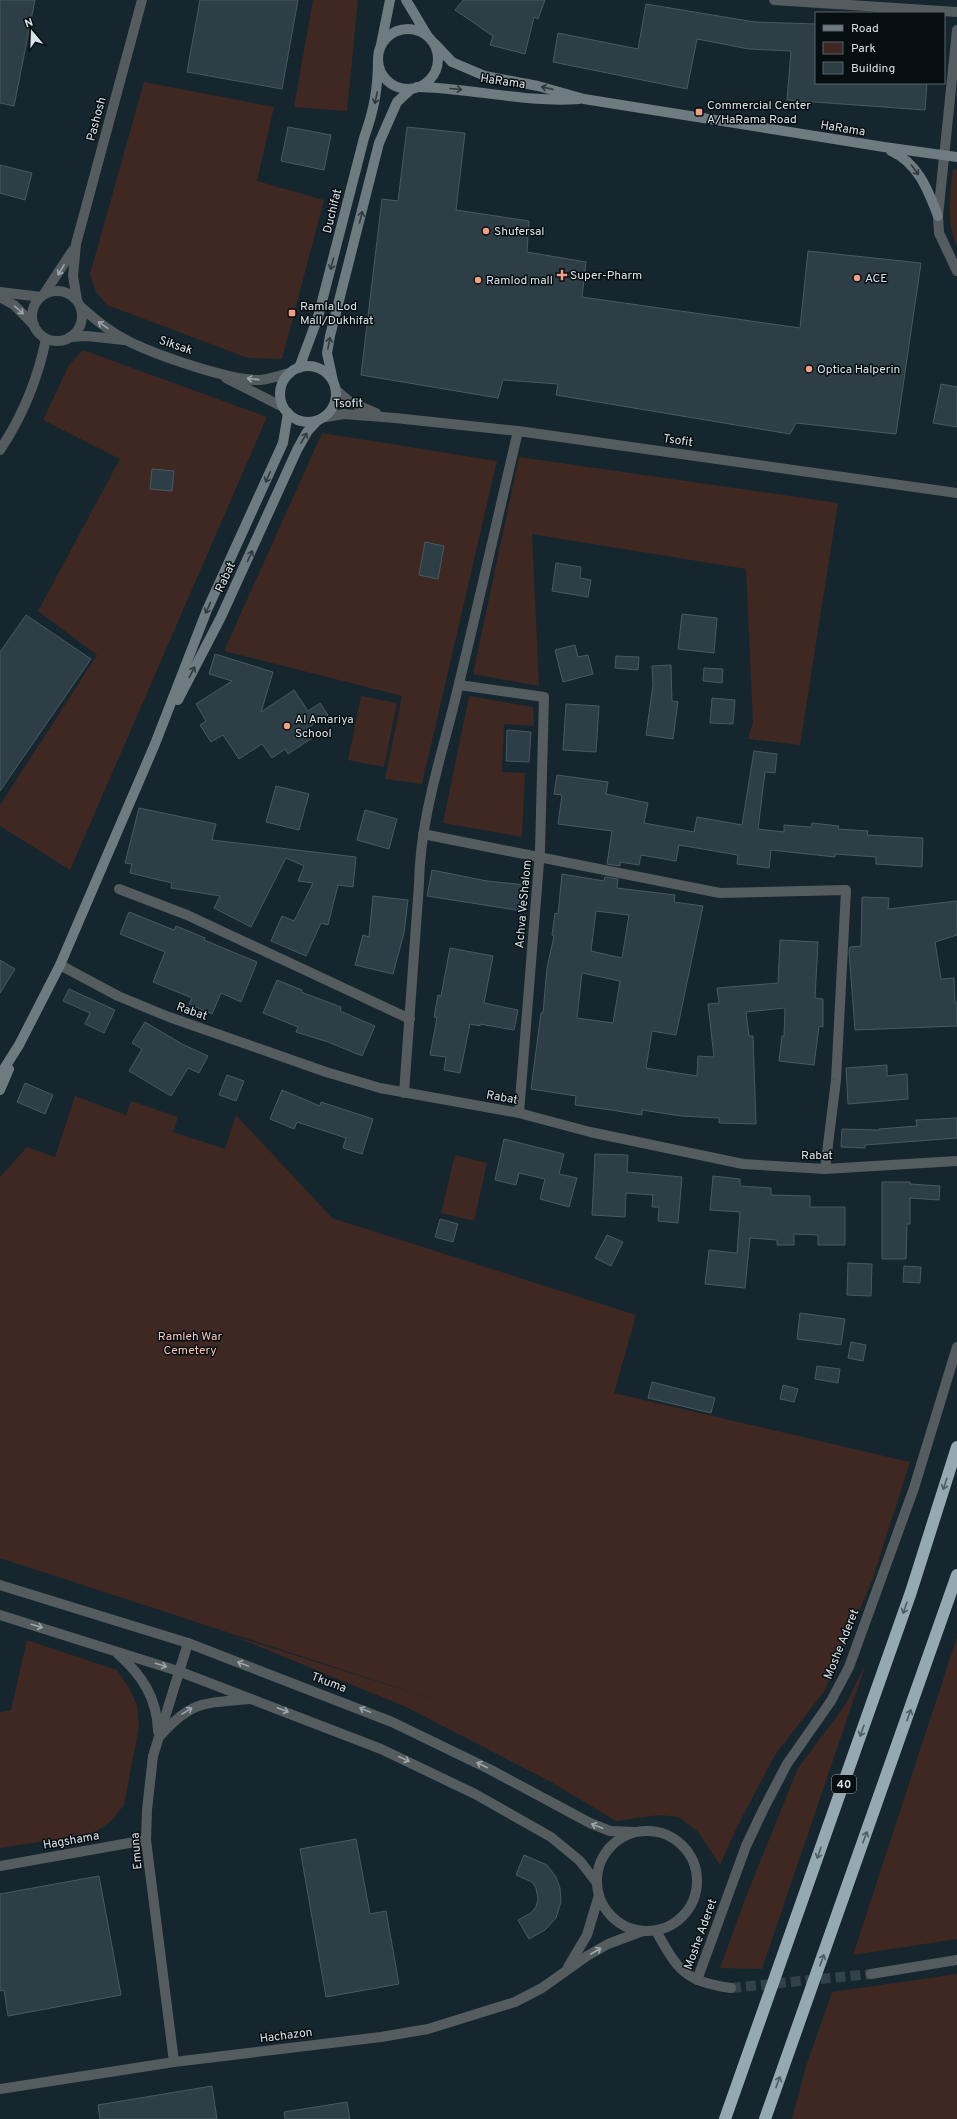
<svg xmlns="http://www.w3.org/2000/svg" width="957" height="2119" font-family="Overpass,sans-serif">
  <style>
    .green { fill: #3e2821 }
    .building { fill: #2d3e47; stroke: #475962; fill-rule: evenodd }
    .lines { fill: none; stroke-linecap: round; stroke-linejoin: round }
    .street-tunnel { stroke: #33424a; stroke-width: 10; stroke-dasharray: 10 5; stroke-linecap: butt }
    .street { stroke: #545c60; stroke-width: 10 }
    .secondary { stroke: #6e7b81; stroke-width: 10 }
    .highway { stroke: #95a9b3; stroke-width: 12 }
    .oneway { stroke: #303a3e }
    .oneway2 { stroke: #9da6ab }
    .oneway3 { stroke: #4e5c62 }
    .poi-dot { fill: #f39f84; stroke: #070e12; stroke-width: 1.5 }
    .labels { text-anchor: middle; stroke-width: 3; stroke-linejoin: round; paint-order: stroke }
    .shield { fill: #070e12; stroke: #99a3a8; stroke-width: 1 }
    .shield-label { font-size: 11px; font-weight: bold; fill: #d8e3e8 }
    .street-label { font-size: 12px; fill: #d8e3e8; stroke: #070e12 }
    .poi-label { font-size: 12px; fill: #d8e3e8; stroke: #070e12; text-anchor: start }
    .park-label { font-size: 12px; fill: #fbc5b5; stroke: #070e12 }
  </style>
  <rect width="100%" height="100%" fill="#16262e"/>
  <g class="green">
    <path d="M313 0H358L347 111 294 107Z"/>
    <path d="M144 82 274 107 257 181 324 200 282 359 248 358 107 305 96 292 90 274Z"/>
    <path d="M953 169 957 170V246C946 224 950 193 953 169Z"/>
    <path d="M83 350 267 417 70 870 0 826V805L97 655 38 611 120 459 43 420 69 365Z"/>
    <path d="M322 433 497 461 422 784 385 779 402 696 224 651Z"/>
    <path d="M519 457 838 503 800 745 748 739 753 722 746 569 532 534 539 686 473 674Z"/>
    <path d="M361 696 397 703 384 767 348 760Z"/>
    <path d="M469 696 533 707 534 726 504 724 502 772 525 773 522 837 443 823Z"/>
    <path d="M75 1096 126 1115 131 1101 178 1117 173 1132 225 1149 236 1115 332 1218 636 1315 614 1393 910 1462 872 1581 825 1690 775 1755 737 1827 720 1865 698 1832 679 1817 659 1815 616 1821 551 1782 406 1707 231 1635 448 1704 0 1558V1177L27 1147 55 1157Z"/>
    <path d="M455 1155 487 1163 474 1221 441 1213Z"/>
    <path d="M957 1637V1939L853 1955Z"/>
    <path d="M27 1640 117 1670 129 1688 137 1705 139 1726 124 1805 110 1822 92 1834 0 1848V1712L11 1710Z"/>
    <path d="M866 1663 762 1969 720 1968 747 1894 798 1768 846 1704Z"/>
    <path d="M957 1974V2119H792L806 2066 832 1992Z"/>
  </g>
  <g class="building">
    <path d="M0 0H35L14 106 0 103Z"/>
    <path d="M200 0H298L282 89 187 72Z"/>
    <path d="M463 0H545L538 19 534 17 525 54 490 45 493 36 455 10Z"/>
    <path d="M646 4 755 22 816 24V83H927L925 110 787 100 791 51 749 49 697 39 687 89 553 62 558 33 638 49Z"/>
    <path d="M288 127 331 135 324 170 281 161Z"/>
    <path d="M407 127 465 133 456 210 529 221 527 252 586 262 582 297 800 328 808 251 921 263 896 434 796 423 790 434 556 395 558 384 503 380 498 398 361 375 382 199 398 201Z"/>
    <path d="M0 165 32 173 25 200 0 193Z"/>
    <path d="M941 384 957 387V427L933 423Z"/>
    <path d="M152 469 174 471 172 491 150 489Z"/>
    <path d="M425 542 444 546 438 579 419 575Z"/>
    <path d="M556 563 581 567 580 578 591 580 588 597 552 591Z"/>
    <path d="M682 614 717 618 714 653 678 649Z"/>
    <path d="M26 615 91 659 0 791V652Z"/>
    <path d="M575 645 578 657 588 655 593 674 563 682 555 650Z"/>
    <path d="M215 654 273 672 261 712 294 690 308 711 320 703 328 715 309 727 315 736 288 754 285 749 272 758 262 744 239 759 223 735 211 742 200 725 206 721 196 704 232 681 209 674Z"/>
    <path d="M616 656 639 657 638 670 615 668Z"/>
    <path d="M671 665 672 701 678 702 673 739 646 735 653 685 652 666Z"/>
    <path d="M704 668 723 669 722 683 703 681Z"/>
    <path d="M712 698 735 700 733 724 710 723Z"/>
    <path d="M566 704 599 706 596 752 563 750Z"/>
    <path d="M507 730 531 732 529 762 506 761Z"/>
    <path d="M754 751 777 754 775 773 765 772 758 829 784 832V825L811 827 812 823 839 826 838 829 868 831 867 835 923 838 922 867 876 864V857L835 854V857L771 850 769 868 737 864 738 855 679 845 676 861 641 855 639 865 620 862V866L607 864 612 831 558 824 562 795 554 794 557 775 608 782 606 794 648 803 644 823 694 832 697 817 742 825Z"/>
    <path d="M276 786 309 794 299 830 266 822Z"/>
    <path d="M139 808 216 824 212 840 356 857 353 887 338 885 328 925 321 923 306 956 271 941 282 916 294 921 313 883 298 881 304 866 286 858 251 927 214 908 220 896 171 888 172 883 130 873 132 864 125 863Z"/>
    <path d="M365 810 397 819 389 849 357 840Z"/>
    <path d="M432 870 487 881 526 885 522 911 427 896Z"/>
    <path d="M562 874 604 881 605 877 618 879 617 888 675 895 674 902 703 906 676 1035 652 1031 646 1068 697 1076 698 1056 714 1057 708 1004 719 1003 717 988 778 983 780 940 818 942 815 998 823 999V1027L819 1026 814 1065 779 1061 782 1036H784L785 1008 746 1012 749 1036H753L756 1124 719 1123V1118L681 1116 642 1110V1115L611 1110 575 1105 576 1096 531 1089 541 1013H543L547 968 554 936 552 935 555 913 558 914ZM596 911 629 915 622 958 591 951ZM582 973 620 981 613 1023 577 1018Z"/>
    <path d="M373 896 408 900 404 933 393 974 355 965 363 935 369 937Z"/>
    <path d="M862 897 889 898 888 909 957 901V935L935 942 941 979 954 978 955 1003H957V1026L855 1030 849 951 850 947 861 946Z"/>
    <path d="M129 912 174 930 176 926 205 938 204 940 257 962 241 1002 221 993 212 1014 189 1004 192 998 153 982 165 952 120 934Z"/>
    <path d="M450 948 493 956 484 1003 518 1010 514 1030 480 1024V1026L470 1024 460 1073 444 1070 446 1057 430 1055 437 1018 434 1017 438 995 441 996Z"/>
    <path d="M0 960 15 969 0 993Z"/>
    <path d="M277 980 302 990 301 992 341 1007 340 1011 375 1026 362 1056 328 1042 296 1032 298 1027 263 1013Z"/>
    <path d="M69 989 115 1010 104 1033 85 1024 90 1013 63 1001Z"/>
    <path d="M145 1022 182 1044 208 1056 199 1073 188 1068 171 1096 129 1071 142 1049 132 1043Z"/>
    <path d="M887 1065V1076L907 1074 908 1099 848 1104 846 1068Z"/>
    <path d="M227 1075 244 1081 236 1101 219 1095Z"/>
    <path d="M25 1083 53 1095 45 1114 17 1102Z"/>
    <path d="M282 1090 320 1106 321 1102 373 1119 362 1154 343 1148 346 1138 297 1122 294 1129 270 1119Z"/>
    <path d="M957 1118V1138L865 1145V1148L841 1147 842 1129 879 1130V1129L917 1126 916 1120Z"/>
    <path d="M504 1139 564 1154 559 1174 577 1178 569 1207 540 1199 545 1179 519 1173 516 1185 495 1180Z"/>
    <path d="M595 1154 628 1155 627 1172 682 1177 678 1223 658 1221 659 1207H652L653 1195 626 1193 625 1217 592 1215Z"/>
    <path d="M713 1176 740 1179V1186L771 1188V1195L810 1196V1207H845V1245H818V1235L794 1234V1245H777V1240L750 1238 745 1288 705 1284 709 1250 737 1253 740 1212 710 1210Z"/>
    <path d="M882 1182H910V1184L940 1186 939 1200 910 1198V1224H907L906 1259H882Z"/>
    <path d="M440 1219 458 1224 453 1242 435 1237Z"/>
    <path d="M607 1235 623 1242 611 1266 595 1258Z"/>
    <path d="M848 1263 872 1264 871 1296 847 1295Z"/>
    <path d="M904 1266 921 1267 920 1283 903 1282Z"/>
    <path d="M800 1313 845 1319 841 1345 797 1339Z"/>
    <path d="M851 1342 866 1345 863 1361 848 1358Z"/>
    <path d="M817 1366 840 1369 838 1383 815 1379Z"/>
    <path d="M652 1382 715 1398 711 1413 648 1398Z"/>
    <path d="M783 1385 798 1389 794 1402 780 1399Z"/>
    <path d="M356 1839 370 1914 386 1911 399 1984 326 1997 300 1849Z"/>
    <path d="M524 1855 547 1865 556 1877 560 1888 561 1902 556 1918 545 1930 529 1939 518 1920 531 1913 536 1907 538 1899 536 1888 532 1882 516 1875Z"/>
    <path d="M99 1876 121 1995 8 2016 4 1990 0 1991V1894Z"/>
    <path d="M212 2086 217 2119H100L98 2105Z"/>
    <path d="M347 2102 350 2119H285L284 2112Z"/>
  </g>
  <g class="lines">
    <path class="street-tunnel" d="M731 1988 871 1974"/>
    <g class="street">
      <path d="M774 0 957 12"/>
      <path d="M957 30 938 216 939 233 957 271"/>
      <circle cx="57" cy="316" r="25"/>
      <path d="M0 292 41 297"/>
      <path d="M44 294 73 250"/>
      <path d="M0 297 14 305 34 325"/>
      <path d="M77 300 73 276 76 244 142 0"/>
      <path d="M81 307C96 320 110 332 128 341 156 355 230 381 260 380 270 379 281 375 290 373"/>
      <path d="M70 337 87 336 124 340"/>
      <path d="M226 378 283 407"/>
      <path d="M336 390 350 402 376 413"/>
      <path d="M326 417 344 414 395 418 518 431 957 493"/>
      <path d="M0 450C22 417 38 378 46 339"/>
      <path d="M459 685 544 697 540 850 519 1113"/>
      <path d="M423 834 720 893 846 890 836 1080 825 1169"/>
      <path d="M119 889 187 915 410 1019"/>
      <path d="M60 965 118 996 169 1017 326 1072 380 1088 519 1113 590 1132 743 1164 825 1169 957 1161"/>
      <path d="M404 1093 419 884C420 820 440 761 455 700 477 610 497 520 518 431"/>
      <path d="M0 1585 188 1643 392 1722 489 1769 590 1823 610 1831 635 1832"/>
      <path d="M0 1615 178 1671 381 1749 475 1794 551 1837 580 1861 597 1883"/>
      <path d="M118 1654C142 1675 157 1698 158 1731"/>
      <path d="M161 1735C192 1700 206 1703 250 1699"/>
      <circle cx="647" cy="1881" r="50"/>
      <path d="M0 1866 146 1840"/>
      <path d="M656 1931C678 1970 684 1981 731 1988"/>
      <path d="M568 1967 587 1935 599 1895"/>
      <path d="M871 1974 957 1960"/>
      <path d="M697 1980 746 1846 764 1808 787 1764 831 1701 849 1667 914 1488 957 1347"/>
      <path d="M174 2062 146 1840 147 1810 153 1756 188 1643"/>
      <path d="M0 2089 174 2062 381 2037 428 2029 515 2002 542 1988 587 1956 608 1944 643 1931"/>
    </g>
    <g class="secondary">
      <path d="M406 0 427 35"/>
      <circle cx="408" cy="59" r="30"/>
      <path d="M435 44 452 62 485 76 538 86 584 99 884 147 957 157"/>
      <path d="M381 45 390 0"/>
      <path d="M417 87C472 88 525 103 579 99"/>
      <path d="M891 151C918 163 928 190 938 216"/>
      <circle cx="308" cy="394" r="28"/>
      <path d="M299 368 318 317 364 138C374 110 378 89 378 59"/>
      <path d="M333 381 327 353 330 336 379 143 397 102 411 89"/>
      <path d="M178 700 221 617 297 450 307 432 317 421"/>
      <path d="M0 1075 19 1045 60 965 155 744 207 610 283 443 288 413"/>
      <path d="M0 1090 9 1069"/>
    </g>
    <g class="highway">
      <path d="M725 2119 911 1592 957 1447"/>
      <path d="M765 2119 957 1575"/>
    </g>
  </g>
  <defs><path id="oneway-shaft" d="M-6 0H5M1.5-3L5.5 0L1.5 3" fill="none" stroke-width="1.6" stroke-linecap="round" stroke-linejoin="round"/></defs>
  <g class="oneway">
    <use href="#oneway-shaft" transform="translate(547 88) rotate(-167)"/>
    <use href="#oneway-shaft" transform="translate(456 89) rotate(5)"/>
    <use href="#oneway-shaft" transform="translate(376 98) rotate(102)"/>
    <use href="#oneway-shaft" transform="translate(915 170) rotate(54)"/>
    <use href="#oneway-shaft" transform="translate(361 217) rotate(-76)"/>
    <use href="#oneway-shaft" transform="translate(332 264) rotate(104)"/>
    <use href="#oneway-shaft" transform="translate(329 343) rotate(-79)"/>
    <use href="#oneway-shaft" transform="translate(304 438) rotate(-60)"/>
    <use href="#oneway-shaft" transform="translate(268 477) rotate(114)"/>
    <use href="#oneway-shaft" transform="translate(250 556) rotate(-65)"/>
    <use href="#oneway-shaft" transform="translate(208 608) rotate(114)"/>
    <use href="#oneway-shaft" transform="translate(192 672) rotate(-62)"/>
  </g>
  <g class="oneway2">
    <use href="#oneway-shaft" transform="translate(61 270) rotate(121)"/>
    <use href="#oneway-shaft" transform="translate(19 310) rotate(42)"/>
    <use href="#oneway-shaft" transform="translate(103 325) rotate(-146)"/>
    <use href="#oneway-shaft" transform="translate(253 379) rotate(-174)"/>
    <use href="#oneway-shaft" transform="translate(37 1626) rotate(17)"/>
    <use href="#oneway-shaft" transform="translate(243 1664) rotate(-159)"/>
    <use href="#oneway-shaft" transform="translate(161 1665) rotate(18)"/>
    <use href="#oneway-shaft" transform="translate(283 1710) rotate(21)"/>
    <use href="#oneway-shaft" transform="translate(365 1710) rotate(-158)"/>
    <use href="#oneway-shaft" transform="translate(187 1711) rotate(-31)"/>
    <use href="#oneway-shaft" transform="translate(404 1759) rotate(25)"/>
    <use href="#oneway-shaft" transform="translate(482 1765) rotate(-153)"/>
    <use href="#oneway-shaft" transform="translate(597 1826) rotate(-159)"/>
    <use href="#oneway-shaft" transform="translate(596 1951) rotate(-30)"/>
  </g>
  <g class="oneway3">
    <use href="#oneway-shaft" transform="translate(945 1484) rotate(108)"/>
    <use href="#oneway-shaft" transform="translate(905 1608) rotate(109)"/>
    <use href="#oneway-shaft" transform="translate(909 1715) rotate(-70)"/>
    <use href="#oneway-shaft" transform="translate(862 1731) rotate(109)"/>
    <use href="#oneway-shaft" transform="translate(865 1837) rotate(-70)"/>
    <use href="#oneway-shaft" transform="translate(819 1853) rotate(109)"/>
    <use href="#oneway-shaft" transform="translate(822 1960) rotate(-70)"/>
    <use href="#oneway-shaft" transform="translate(778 2082) rotate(-70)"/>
  </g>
  <g class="poi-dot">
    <rect x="695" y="108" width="8" height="8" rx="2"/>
    <circle cx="486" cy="231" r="4"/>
    <path d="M560 269h4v4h4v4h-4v4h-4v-4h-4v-4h4z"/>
    <circle cx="857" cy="278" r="4"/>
    <circle cx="478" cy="280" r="4"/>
    <rect x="288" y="309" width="8" height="8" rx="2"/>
    <circle cx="809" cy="369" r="4"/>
    <circle cx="287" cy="726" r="4"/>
  </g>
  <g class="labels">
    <rect class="shield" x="832" y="1775" width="24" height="18" rx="3"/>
    <g class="shield-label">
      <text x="844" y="1788">40</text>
    </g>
    <g class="street-label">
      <text transform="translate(503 81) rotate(8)" y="4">HaRama</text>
      <text transform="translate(96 119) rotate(-75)" y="4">Pashosh</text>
      <text transform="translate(843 128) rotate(9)" y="4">HaRama</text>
      <text transform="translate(332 211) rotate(-76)" y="4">Duchifat</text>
      <text transform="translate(176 345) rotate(19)" y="4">Siksak</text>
      <text transform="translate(348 403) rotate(-1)" y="4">Tsofit</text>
      <text transform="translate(678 440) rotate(8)" y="4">Tsofit</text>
      <text transform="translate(225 577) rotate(-65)" y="4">Rabat</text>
      <text transform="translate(523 904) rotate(-85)" y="4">Achva VeShalom</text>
      <text transform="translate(192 1011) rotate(19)" y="4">Rabat</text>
      <text transform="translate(502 1097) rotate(10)" y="4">Rabat</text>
      <text x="817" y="1159">Rabat</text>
      <text transform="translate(841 1644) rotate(-68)" y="4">Moshe Aderet</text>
      <text transform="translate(329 1682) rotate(21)" y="4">Tkuma</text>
      <text transform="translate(71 1840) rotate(-10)" y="4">Hagshama</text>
      <text transform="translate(136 1851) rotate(-95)" y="4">Emuna</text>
      <text transform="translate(700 1934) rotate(-70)" y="4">Moshe Aderet</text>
      <text transform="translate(286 2035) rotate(-7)" y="4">Hachazon</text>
    </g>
    <g class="poi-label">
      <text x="707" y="109">Commercial Center<tspan x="707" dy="14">A/HaRama Road</tspan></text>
      <text x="494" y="235">Shufersal</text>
      <text x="570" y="279">Super-Pharm</text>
      <text x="865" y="282">ACE</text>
      <text x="486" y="284">Ramlod mall</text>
      <text x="300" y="310">Ramla Lod<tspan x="300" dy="14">Mall/Dukhifat</tspan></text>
      <text x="817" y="373">Optica Halperin</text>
      <text x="295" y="723">Al Amariya<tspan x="295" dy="14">School</tspan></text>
    </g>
    <g class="park-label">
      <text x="190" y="1340">Ramleh War<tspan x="190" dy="14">Cemetery</tspan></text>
    </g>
  </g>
  <rect x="815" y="12" width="130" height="72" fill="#070e12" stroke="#5b6368"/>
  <rect x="823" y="25" width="20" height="6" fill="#6e7b81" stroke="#5b6368"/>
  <text x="851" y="32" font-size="12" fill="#d8e3e8">Road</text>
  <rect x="823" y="42" width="20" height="12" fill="#3e2821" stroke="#5b6368"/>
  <text x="851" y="52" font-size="12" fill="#d8e3e8">Park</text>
  <rect x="823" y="62" width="20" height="12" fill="#2d3e47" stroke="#5b6368"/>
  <text x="851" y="72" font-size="12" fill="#d8e3e8">Building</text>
  <g transform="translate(32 32) rotate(341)" stroke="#070e12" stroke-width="3" paint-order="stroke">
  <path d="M0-3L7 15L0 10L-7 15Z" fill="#d8e3e8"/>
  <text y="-6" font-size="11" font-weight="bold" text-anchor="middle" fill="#d8e3e8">N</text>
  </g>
</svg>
